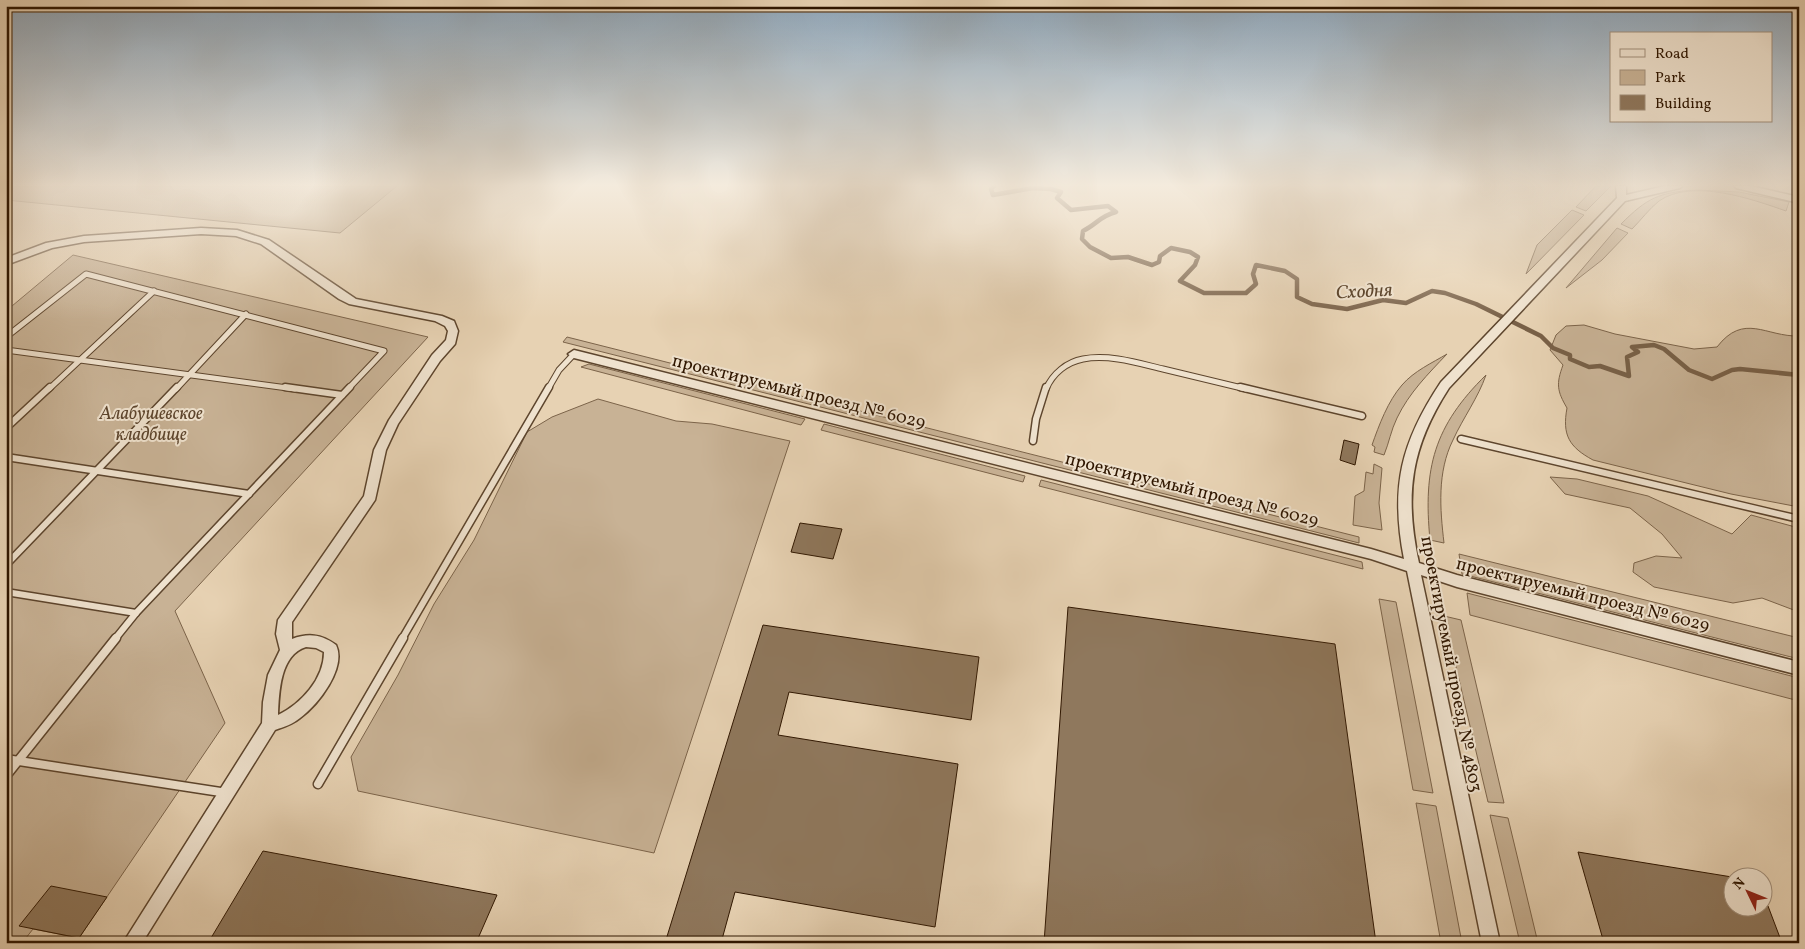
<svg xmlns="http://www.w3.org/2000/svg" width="1805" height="949" font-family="Vollkorn,serif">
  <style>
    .green { fill: #c8b295; stroke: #7c644a }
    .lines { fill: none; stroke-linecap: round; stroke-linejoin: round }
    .stream { stroke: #786047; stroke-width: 4.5 }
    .building { fill: #8f785d; stroke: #2f1600 }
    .service-far2-casing { stroke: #5d452d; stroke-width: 7 }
    .service-far1-casing { stroke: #5d452d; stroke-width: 9 }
    .service-casing { stroke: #5d452d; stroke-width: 11 }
    .minor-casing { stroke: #5d452d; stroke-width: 3 }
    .service-far2 { stroke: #efe2ce; stroke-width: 5 }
    .service-far1 { stroke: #efe2ce; stroke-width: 6 }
    .service { stroke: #efe2ce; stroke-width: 8 }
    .minor { fill: #efe2ce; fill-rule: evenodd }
    .labels { text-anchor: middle; stroke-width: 4; stroke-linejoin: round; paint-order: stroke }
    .street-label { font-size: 18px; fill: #2f1600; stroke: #efe2ce }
    .park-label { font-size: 18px; font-style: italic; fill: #5d452d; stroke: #efe2ce }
    .water-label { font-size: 19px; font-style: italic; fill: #5f482f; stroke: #efe2ce }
  </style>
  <rect width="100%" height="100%" fill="#e7d2b3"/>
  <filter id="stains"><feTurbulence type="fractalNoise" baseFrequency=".004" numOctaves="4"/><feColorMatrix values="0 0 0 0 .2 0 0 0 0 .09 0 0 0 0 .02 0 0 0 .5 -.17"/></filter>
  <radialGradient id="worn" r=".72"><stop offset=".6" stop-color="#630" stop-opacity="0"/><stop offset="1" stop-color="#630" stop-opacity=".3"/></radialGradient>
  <g class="green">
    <path d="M6 186H397L340 233 6 200Z"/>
    <path d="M1596 186H1611L1586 211 1576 207Z"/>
    <path d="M1697 190 1739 192 1789 202 1786 211C1752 199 1692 178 1659 201 1649 209 1641 220 1632 229L1621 224C1647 198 1659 192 1697 190Z"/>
    <path d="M1572 210 1584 215 1526 274 1537 245Z"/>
    <path d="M1617 228 1628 233 1602 260 1566 288Z"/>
    <path d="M73 255 428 337 175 611 225 723 79 938 33 929 22 943H6V311Z"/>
    <path d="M1584 325 1615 334 1694 349 1717 347C1744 312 1766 337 1799 336V507L1731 494 1593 460C1569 447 1562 435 1567 408 1557 391 1556 384 1563 365L1550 350 1556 335 1566 326Z"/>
    <path d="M567 337 1359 537V543L563 342Z"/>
    <path d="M1447 354C1428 374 1409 393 1397 418 1391 430 1389 443 1384 455L1374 452 1375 447 1372 445C1379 425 1388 401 1402 385 1414 371 1432 363 1447 354Z"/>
    <path d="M589 364 805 419 801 425 581 367Z"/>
    <path d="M1486 375C1478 398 1463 418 1453 440 1437 472 1440 509 1444 543L1430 540C1423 468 1434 426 1486 375Z"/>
    <path d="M598 399 676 421 712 424 790 441 654 853 358 791 351 757 398 675 434 604 474 540 527 432 552 417Z"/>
    <path d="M824 424 1025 476 1023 482 821 430Z"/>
    <path d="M1374 464 1382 468 1379 503 1382 530 1353 525 1355 496 1364 491 1366 472 1373 474Z"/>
    <path d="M1550 477 1577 479 1648 496 1732 534 1751 515 1799 528V612L1762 598 1733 603 1654 587 1633 572 1634 563 1656 556 1682 558 1662 534 1630 508 1565 494Z"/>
    <path d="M1041 480 1362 562 1363 569 1039 486Z"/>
    <path d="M1459 554 1799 638V659L1462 574Z"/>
    <path d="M1467 593 1799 678V701L1470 615Z"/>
    <path d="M1379 599 1396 602 1433 793 1413 790Z"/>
    <path d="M1444 616 1461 620 1504 803 1488 802Z"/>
    <path d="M1416 803 1436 806 1462 943H1441Z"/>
    <path d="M1490 815 1508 818 1538 943H1520Z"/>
  </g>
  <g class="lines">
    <path class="stream" d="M994 186 991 189 993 195 1033 188 1051 189 1061 192 1057 198 1071 210 1108 206 1116 212C1100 216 1097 224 1083 231L1082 239 1090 247 1111 258 1128 257 1152 265 1159 262 1160 256 1171 248 1190 252 1198 257 1195 265 1180 281 1204 293H1246L1256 284 1253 274 1256 265 1285 271 1297 279V297L1312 304 1347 309 1383 300 1406 303 1432 291 1445 293 1476 304 1541 336 1553 348 1570 355V359L1589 367 1600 366 1629 376 1627 357 1638 352 1632 347 1654 345 1664 349 1689 370 1712 379 1732 370 1740 369 1799 375"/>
  </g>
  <g class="building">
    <path d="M1344 440 1359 444 1355 465 1340 460Z"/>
    <path d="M800 523 842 529 833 559 791 552Z"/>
    <path d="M1068 607 1335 644 1376 943H1044Z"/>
    <path d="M763 625 979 657 971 720 789 692 778 735 958 764 935 927 735 892 721 943H665Z"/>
    <path d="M263 851 497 895 476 943H208Z"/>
    <path d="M1578 852 1732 877V906H1768L1782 943H1604Z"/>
    <path d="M51 886 107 897 79 938 19 926Z"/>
  </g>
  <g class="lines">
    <g class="service-far2-casing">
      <g id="service-far2">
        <path d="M6 337 86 274 384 351 348 389"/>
        <path d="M6 350 295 389"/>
        <path d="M49 389 154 291"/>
        <path d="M176 389 246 314"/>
        <path d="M548 389 559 370 574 354"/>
        <path d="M1046 389C1053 373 1067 362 1083 359 1109 354 1138 363 1163 369 1191 376 1218 382 1246 389"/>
      </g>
    </g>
    <g class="service-far1-casing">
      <g id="service-far1">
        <path d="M285 387 342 395"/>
        <path d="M1240 387 1362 416"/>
        <path d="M6 428 50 387"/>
        <path d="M1461 439 1799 519"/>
        <path d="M1033 441 1036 419 1046 387"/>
        <path d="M6 457 249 494"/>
        <path d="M6 565 177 387"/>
        <path d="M6 592 136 613"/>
        <path d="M115 639 136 613 350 387"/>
        <path d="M402 639 549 387"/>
      </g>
    </g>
    <g class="service-casing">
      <g id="service">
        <path d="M6 759 227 793"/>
        <path d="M6 776 116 638"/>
        <path d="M318 784 403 638"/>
      </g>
    </g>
    <g class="minor-casing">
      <g id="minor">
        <path d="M1616 186H1626V195L1665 186H1682L1680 188 1625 201 1449 388C1411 447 1404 494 1419 563L1457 575 1799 662V675L1457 587 1421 575 1500 943H1482L1407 571 1371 559 574 358 568 354 574 350 1371 549 1404 559C1390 487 1401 442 1441 382L1617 198Z"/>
        <path d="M1734 186H1751L1799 197V203L1736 188Z"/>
        <path d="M201 228 237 230 269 240 356 299 442 316 454 321 458 331 455 344 440 361 398 424 386 450 375 500 292 622V639C308 633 321 634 336 645 347 668 318 705 300 718 293 724 284 727 275 730L142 943H123L262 723 263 702 268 675 280 650 276 634 278 620 364 496 374 450 389 420 432 355 446 340 448 331 445 326 435 321 349 304 339 299 261 244 236 236 201 234 84 242 52 248 6 265V258L46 243 84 236ZM306 647 316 648 324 652C324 679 301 704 278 715 279 692 280 655 306 647Z"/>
      </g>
    </g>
    <use href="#service-far2" class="service-far2"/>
    <use href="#service-far1" class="service-far1"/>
    <use href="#service" class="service"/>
    <use href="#minor" class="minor"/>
  </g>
  <linearGradient id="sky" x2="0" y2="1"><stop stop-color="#8ea6ba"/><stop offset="0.58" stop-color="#f4ebdd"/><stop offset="1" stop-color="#f4ebdd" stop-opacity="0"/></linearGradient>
  <rect width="1805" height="319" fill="url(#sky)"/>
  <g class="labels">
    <g class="street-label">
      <text transform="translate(799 391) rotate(14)" y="6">проектируемый проезд № 6029</text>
      <text transform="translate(1192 489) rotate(14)" y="6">проектируемый проезд № 6029</text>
      <text transform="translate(1583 594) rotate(14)" y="6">проектируемый проезд № 6029</text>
      <text transform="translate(1452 664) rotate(79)" y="6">проектируемый проезд № 4803</text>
    </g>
    <g class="park-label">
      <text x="151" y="419">Алабушевское<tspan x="151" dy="21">кладбище</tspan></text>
    </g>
    <g class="water-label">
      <text transform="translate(1364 290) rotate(-3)" y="7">Сходня</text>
    </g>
  </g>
  <rect width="1805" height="949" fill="none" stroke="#e7d2b3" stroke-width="25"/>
  <rect x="8" y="8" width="1790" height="934" fill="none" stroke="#2f1600" stroke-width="2.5"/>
  <rect x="12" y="12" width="1780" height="924" fill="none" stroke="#2f1600"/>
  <rect x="1610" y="32" width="162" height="90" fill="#efe2ce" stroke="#a2907c"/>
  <rect x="1620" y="49" width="25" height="8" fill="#efe2ce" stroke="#a2907c"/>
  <text x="1655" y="58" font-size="15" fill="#2f1600">Road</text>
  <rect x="1620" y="70" width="25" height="15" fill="#c8b295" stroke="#a2907c"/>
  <text x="1655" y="82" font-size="15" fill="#2f1600">Park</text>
  <rect x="1620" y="95" width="25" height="15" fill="#8f785d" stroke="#a2907c"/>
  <text x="1655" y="108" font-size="15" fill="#2f1600">Building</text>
  <g transform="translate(1748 892) rotate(313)"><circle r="24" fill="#efe2ce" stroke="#a2907c"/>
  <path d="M0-4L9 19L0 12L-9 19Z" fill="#8f2418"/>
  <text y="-8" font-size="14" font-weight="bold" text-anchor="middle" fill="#2f1600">N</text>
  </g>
  <rect width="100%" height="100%" filter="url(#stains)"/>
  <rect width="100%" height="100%" fill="url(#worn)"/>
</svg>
